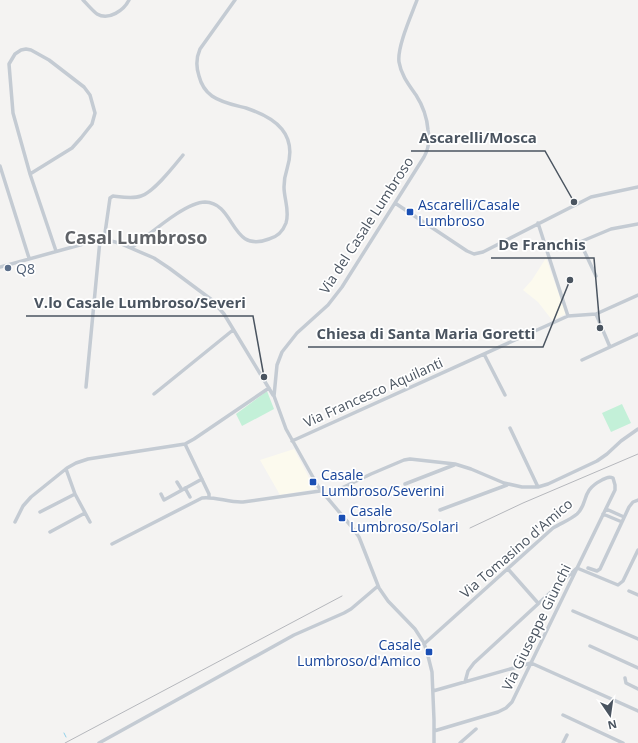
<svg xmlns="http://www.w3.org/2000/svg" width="638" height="743" viewBox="0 0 638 743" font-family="'Open Sans',sans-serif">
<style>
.commercial{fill:#fcfaee}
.green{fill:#c3f0d8}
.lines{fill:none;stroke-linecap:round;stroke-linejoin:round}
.stream{stroke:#91d1eb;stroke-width:1}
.minor{stroke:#c4cbd3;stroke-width:3.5}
.rail{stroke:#b5b7bc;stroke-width:1}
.transit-dot{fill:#1a4fb4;stroke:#fff;stroke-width:1.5}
.service-dot{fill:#5c6f8a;stroke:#fff;stroke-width:1.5}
.labels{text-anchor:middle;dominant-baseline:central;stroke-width:3.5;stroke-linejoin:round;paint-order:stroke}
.transit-label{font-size:14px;fill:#164399;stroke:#fff;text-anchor:start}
.street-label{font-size:14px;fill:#4a5460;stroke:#fff}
.service-label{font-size:14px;fill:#4e5e75;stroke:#fff;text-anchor:start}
.district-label{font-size:18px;font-weight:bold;fill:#5f6267;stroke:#fff}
.leader{fill:none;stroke:#4a5460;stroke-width:1.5}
.callout-dot{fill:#4a5460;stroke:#fff;stroke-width:1.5}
.callout-label{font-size:15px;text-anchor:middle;font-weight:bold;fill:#4a5460;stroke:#fff;stroke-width:3.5;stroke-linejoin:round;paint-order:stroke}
</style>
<rect width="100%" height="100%" fill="#f4f3f2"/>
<path class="commercial" d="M546,258L566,314L552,320L538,302L523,290L532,280Z
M294,449L315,489L280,495L260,460Z"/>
<path class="green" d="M267,391L274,409L242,426L236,414Z
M622,404L631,423L611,432L602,413Z"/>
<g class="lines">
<path class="stream" d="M64,733L66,737"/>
<path class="minor" d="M83,0C88,5 92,10 97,14C109,21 124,10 129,0
M417,0C411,16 397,47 399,62C401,75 409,85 416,95C423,106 427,117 428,130C430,140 429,148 424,157L342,287L328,305L297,333L282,352L277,365L274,396L286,429L319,488L351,526L359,537L379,588L388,601L415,629L424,643L428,656L432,672L434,720V743
M0,166L29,258
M30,174L72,148L81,138L92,124L95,113L90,95L84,87L49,60L31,50L26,49L21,50L15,54L9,64L13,113L30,174L56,251
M395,203L467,251L474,254L483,252L591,197L638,187
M538,223L568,316
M104,240L110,198L113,196C122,197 133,199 141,196C154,192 174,166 183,155
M131,248C148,236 185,202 205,202C236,203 230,254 269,239C277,237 283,231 286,223C290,211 284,199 284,187C284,180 285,175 287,169C298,134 276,118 246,108C234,105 222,103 212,96C205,91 201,84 199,76C196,67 196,58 200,49L235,0
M0,267L98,240H107L119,243L154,258L169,268L212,300L224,314L273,395
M596,276L580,242L611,229L638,224
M596,314L610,347
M484,354L505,395
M582,360L638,334
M86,387L100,240
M154,394L233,330
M510,428L538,487
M292,441L568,316L596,314L638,295
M185,444L209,494V498
M66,469L75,494L90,522
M177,482L182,490
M405,484L454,465
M185,488L190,497
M161,494L164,500L202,479
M325,496L371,474L404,460L410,459L455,464L471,469L504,483L522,487H538L548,484L597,461L607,454L621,441L638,429
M606,509L624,517
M440,510L507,485
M40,512L75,494
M603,514L622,522
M15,522L23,506L31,497L67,468L76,463L88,459L185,444L194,439L269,388
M50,532L85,513
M112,544L202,498C214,496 230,503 243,502L320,491
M588,568L597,571L600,569L629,507L633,502L638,500
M508,569L538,603
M629,591L638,595
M573,611L638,639
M424,644L553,528C561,523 570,520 577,514C589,503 580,491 602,480C606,478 609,476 613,478L615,485V490L512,702L506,708L498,712L434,731
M590,646L638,668
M531,663L638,711
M625,678L626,683L638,689
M465,682L468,671L474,663L577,568L618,585L623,581L638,550
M433,691L531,663
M563,715L623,743
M99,743L294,635L344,613L351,609L378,586
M460,743L476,729
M563,743L567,735"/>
<path class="rail" d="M470,528L523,503L638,454
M65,743L342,596"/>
</g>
<g class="transit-dot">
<rect x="406" y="208" width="8" height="8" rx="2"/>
<rect x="309" y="478" width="8" height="8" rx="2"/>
<rect x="338" y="514" width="8" height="8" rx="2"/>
<rect x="425" y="648" width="8" height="8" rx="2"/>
</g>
<circle class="service-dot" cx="8" cy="268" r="4"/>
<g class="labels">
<g class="transit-label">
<text x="418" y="204">Ascarelli/Casale<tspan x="418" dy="16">Lumbroso</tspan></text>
<text x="321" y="474">Casale<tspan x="321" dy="16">Lumbroso/Severini</tspan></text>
<text x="350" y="510">Casale<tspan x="350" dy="16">Lumbroso/Solari</tspan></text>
<text x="421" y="644" text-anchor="end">Casale<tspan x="421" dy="16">Lumbroso/d'Amico</tspan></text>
</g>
<g class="street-label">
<text transform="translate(366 225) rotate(-57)">Via del Casale Lumbroso</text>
<text transform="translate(373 392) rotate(-24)">Via Francesco Aquilanti</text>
<text transform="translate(516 548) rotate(-41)">Via Tomasino d'Amico</text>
<text transform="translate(536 627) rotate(-64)">Via Giuseppe Giunchi</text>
</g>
<g class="service-label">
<text x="16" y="268">Q8</text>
</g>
<g class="district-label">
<text x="136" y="237">Casal Lumbroso</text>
</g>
</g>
<path class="leader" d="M574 202L545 151H411M600 328L594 258H491M264 377L253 316H26M570 280L543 347H308"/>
<g class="callout-dot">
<circle cx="574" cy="202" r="4"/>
<circle cx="600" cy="328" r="4"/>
<circle cx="264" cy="377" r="4"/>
<circle cx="570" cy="280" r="4"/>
</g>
<g class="callout-label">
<text x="478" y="143">Ascarelli/Mosca</text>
<text x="542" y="250">De Franchis</text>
<text x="140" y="308">V.lo Casale Lumbroso/Severi</text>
<text x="426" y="339">Chiesa di Santa Maria Goretti</text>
</g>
<g transform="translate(610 715) rotate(167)" stroke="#ffffff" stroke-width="3" paint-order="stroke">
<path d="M0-3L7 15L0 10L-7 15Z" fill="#4a5460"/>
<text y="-6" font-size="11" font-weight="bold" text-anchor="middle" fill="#4a5460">N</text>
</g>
</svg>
